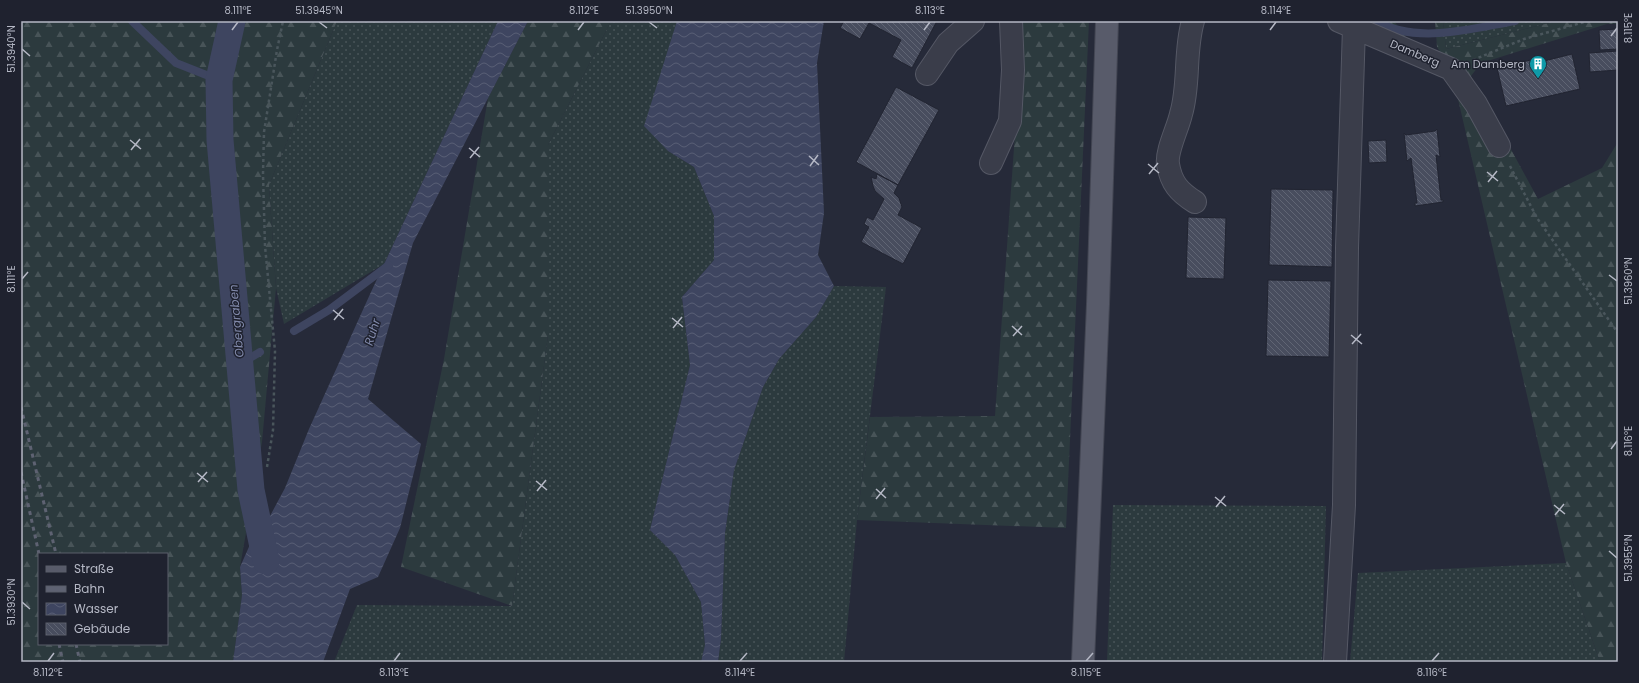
<svg xmlns="http://www.w3.org/2000/svg" width="1639" height="683" viewBox="0 0 1639 683" font-family="Poppins,sans-serif">
<style>
.grass{fill:url(#grass-dots)}
.forest{fill:url(#forest-firs);fill-rule:evenodd}
.water{fill:url(#water-waves)}
.lines{fill:none;stroke-linecap:round;stroke-linejoin:round}
.stream{stroke:#3e4560;stroke-width:8}
.canal{stroke:#3e4560;stroke-width:27}
.building{fill:url(#building-back-hatch);stroke:#212431}
.minor-casing{stroke:#555865;stroke-width:24}
.major-casing{stroke:#434653;stroke-width:24}
.path{stroke:#4a565c;stroke-width:2.5;stroke-dasharray:3 3;stroke-linecap:butt}
.minor{stroke:#3a3d4a;stroke-width:22}
.major{stroke:#585b6a;stroke-width:22}
.rail{stroke:#5e6272;stroke-width:3;stroke-dasharray:4 4;stroke-linecap:butt}
.ticks{fill:none;stroke:#b5b8c5;stroke-width:1.5}
.labels{text-anchor:middle;dominant-baseline:central;stroke-width:3;stroke-linejoin:round;paint-order:stroke}
.street-label{font-size:11px;fill:#b5b8c5;stroke:#1f222f}
.poi-label{font-size:11px;fill:#b5b8c5;stroke:#1f222f;text-anchor:end}
.water-label{font-size:12px;font-style:italic;fill:#8189aa;stroke:#1f222f}
.neatline{fill:none;stroke:#b5b8c5;stroke-width:1.5}
.ticks-label{font-size:10px;text-anchor:middle;fill:#b5b8c5}
</style>
<defs>
<pattern id="grass-dots" width="8" height="8" patternUnits="userSpaceOnUse"><rect width="8" height="8" fill="#2c3a3e"/><path d="M2 2h.1M6 6h.1" fill="none" stroke="#485458" stroke-width="1.8" stroke-linecap="round"/></pattern>
<pattern id="forest-firs" width="22" height="20" patternUnits="userSpaceOnUse"><rect width="22" height="20" fill="#2c3a3e"/><path d="M5 1l3.5 6h-7zM16 11l3.5 6h-7z" fill="#485458"/></pattern>
<pattern id="water-waves" width="16" height="10" patternUnits="userSpaceOnUse"><rect width="16" height="10" fill="#3e4560"/><path d="M0 5q4-4 8 0t8 0" fill="none" stroke="#585e75"/></pattern>
<pattern id="building-back-hatch" width="6" height="6" patternUnits="userSpaceOnUse"><rect width="6" height="6" fill="#484d5e"/><path d="M-1 5l2 2M0 0l6 6M5-1l2 2" fill="none" stroke="#606574"/></pattern>
</defs>
<rect width="100%" height="100%" fill="#262a39"/>
<path class="grass" d="M337,21H498L384,264L284,324L276,288L269,185Z
M611,21H679L668,151L694,167L714,216V260L682,297L690,365L650,530L675,555L701,602L705,645L701,662H334L357,605L512,606L548,335V145Z
M1443,21H1557L1446,49Z
M834,286L886,287L857,520L844,662H718L721,639L725,533L734,470L763,387L779,359L816,317Z
M1113,505L1326,506L1322,662H1107Z
M1566,563L1600,662H1350L1358,573Z"/>
<path class="forest" d="M21,21H337L269,185L276,288L262,442L240,567L242,595L233,662H21ZM39,554H167V644H39Z
M528,21H611L548,145V335L512,606L401,567L444,359L488,98Z
M1023,21H1089L1066,528L857,520L870,417L995,416Z
M1362,21H1394L1414,48Z
M1435,21H1443L1446,49L1557,21H1618V24H1607L1481,63L1471,76L1538,199L1602,168L1618,142V662H1600L1566,563L1451,69L1437,47Z"/>
<path class="water" d="M498,21H528L413,243L368,399L421,444L400,528L378,577L350,589L323,662H233L242,595L240,567L264,513L270,516L285,488L309,429L371,292Z
M677,21H824L817,63L824,213L818,255L834,286L816,317L779,359L763,387L734,470L725,533L721,639L718,662H701L705,645L701,602L675,555L650,530L690,365L682,297L714,260V216L694,167L668,151L644,126Z"/>
<g class="lines">
<path class="stream" d="M132,21L176,63L219,80
M1377,21C1415,45 1474,28 1515,21
M294,331L329,310L389,265
M240,364L260,352"/>
<path class="canal" d="M232,21L219,80L220,140L251,490L266,561"/>
</g>
<path class="building" d="M844,21H937L912,68L892,57L901,40L869,23L860,39L840,28Z
M1618,29V49L1600,50L1599,30Z
M1618,51V70L1590,72L1589,53Z
M1572,54L1580,89L1506,106L1497,68L1539,58L1540,62Z
M896,87L939,110L898,185L856,162Z
M1437,129L1440,157L1436,155L1441,200H1443V202L1415,206V203H1417L1411,158L1407,161L1404,133L1406,135L1435,131Z
M1386,140L1387,162L1369,163L1368,141Z
M877,174L898,185L894,193L899,198L902,207L898,215L922,228L903,264L861,242L869,227L864,224L867,217L873,220L884,199L875,191L873,186L871,177L876,179Z
M1271,189L1333,190L1332,267L1269,265Z
M1188,217L1226,218L1224,279L1186,278Z
M1268,280L1331,281L1329,357L1266,356Z"/>
<g class="lines">
<defs>
<path id="minor" d="M1193,21C1184,52 1190,84 1181,114C1178,128 1166,151 1168,164C1171,183 1179,192 1195,202
M1339,21L1451,69L1476,104L1499,146
M927,74L948,43L973,21
M991,163L1010,121L1013,70L1011,21
M1335,662L1344,505L1347,248L1354,27"/>
<path id="major" d="M1083,662L1098,304L1107,21"/>
</defs>
<use href="#minor" class="minor-casing"/>
<use href="#major" class="major-casing"/>
<path class="path" d="M1473,60L1524,39L1588,21
M1510,166L1537,218L1618,333
M267,467L273,430L275,351L265,246L263,174L264,132L277,50L283,21"/>
<use href="#minor" class="minor"/>
<use href="#major" class="major"/>
<path class="rail" d="M21,407L56,554
M21,472L39,554
M59,644L63,662
M76,644L80,662"/>
</g>
<path class="ticks" d="M319,22L327,28M649,22L657,28M232,30L238,22M578,30L584,22M924,30L930,22M1270,30L1276,22M1611,36L1617,28M22,49L30,56M130,140L141,149M469,148L480,157M131,150L140,139M809,156L819,165M470,158L479,147M1148,164L1159,173M810,166L818,155M1487,172L1498,181M1149,174L1158,163M1488,182L1497,171M1609,275L1617,281M22,279L28,272M333,310L344,319M672,318L683,327M334,320L343,309M1012,326L1022,335M673,328L682,317M1351,335L1362,344M1013,336L1022,326M1352,344L1361,334M1611,449L1617,441M197,473L208,482M536,481L547,490M198,482L207,472M876,489L886,498M537,491L546,480M1215,497L1226,506M876,499L885,488M1554,505L1565,514M1216,507L1225,496M1555,515L1564,504M1609,551L1617,558M22,602L30,609M48,661L54,653M394,661L400,653M740,661L747,653M1086,661L1093,653M1432,661L1439,653"/>
<defs>
<symbol id="building-pin" viewBox="-11 -11 22 30"><path d="M0 17L-7.5 6A9.5 9.5 0 1 1 7.5 6Z" fill="#0f9aa8" stroke="#1f222f"/><path d="M-4-6H4V6H1V3H-1V6H-4ZM-2.5-4.3h1.7v1.8h-1.7ZM.8-4.3h1.7v1.8H.8ZM-2.5-1h1.7V.8h-1.7ZM.8-1h1.7V.8H.8Z" fill="#fff"/></symbol>
</defs>
<g fill-rule="evenodd">
<use href="#building-pin" x="1528" y="54" width="20" height="27"/>
</g>
<g class="labels">
<g class="street-label">
<text transform="translate(1415 53) rotate(23)">Damberg</text>
</g>
<g class="poi-label">
<text x="1525" y="64">Am Damberg</text>
</g>
<g class="water-label">
<text transform="translate(236 321) rotate(-95)">Obergraben</text>
<text transform="translate(372 332) rotate(-73)">Ruhr</text>
</g>
</g>
<rect width="1639" height="683" fill="none" stroke="#1f222f" stroke-width="44"/>
<rect x="38" y="553" width="130" height="92" fill="#1f222f" stroke="#5b5e6b"/>
<rect x="46" y="566" width="20" height="6" fill="#585b6a" stroke="#5b5e6b"/>
<text x="74" y="573" font-size="12" fill="#b5b8c5">Straße</text>
<rect x="46" y="586" width="20" height="6" fill="#5e6272" stroke="#5b5e6b"/>
<text x="74" y="593" font-size="12" fill="#b5b8c5">Bahn</text>
<rect x="46" y="603" width="20" height="12" fill="url(#water-waves)" stroke="#5b5e6b"/>
<text x="74" y="613" font-size="12" fill="#b5b8c5">Wasser</text>
<rect x="46" y="623" width="20" height="12" fill="url(#building-back-hatch)" stroke="#5b5e6b"/>
<text x="74" y="633" font-size="12" fill="#b5b8c5">Gebäude</text>
<rect x="22" y="22" width="1595" height="639" class="neatline"/>
<g class="ticks-label">
<text x="238" y="14">8.111°E</text>
<text x="319" y="14">51.3945°N</text>
<text x="584" y="14">8.112°E</text>
<text x="649" y="14">51.3950°N</text>
<text x="930" y="14">8.113°E</text>
<text x="1276" y="14">8.114°E</text>
<text transform="translate(1628 28) rotate(-90)" y="4">8.115°E</text>
<text transform="translate(11 49) rotate(-90)" y="4">51.3940°N</text>
<text transform="translate(11 279) rotate(-90)" y="4">8.111°E</text>
<text transform="translate(1628 281) rotate(-90)" y="4">51.3960°N</text>
<text transform="translate(1628 441) rotate(-90)" y="4">8.116°E</text>
<text transform="translate(1628 558) rotate(-90)" y="4">51.3955°N</text>
<text transform="translate(11 602) rotate(-90)" y="4">51.3930°N</text>
<text x="48" y="676">8.112°E</text>
<text x="394" y="676">8.113°E</text>
<text x="740" y="676">8.114°E</text>
<text x="1086" y="676">8.115°E</text>
<text x="1432" y="676">8.116°E</text>
</g>
</svg>
